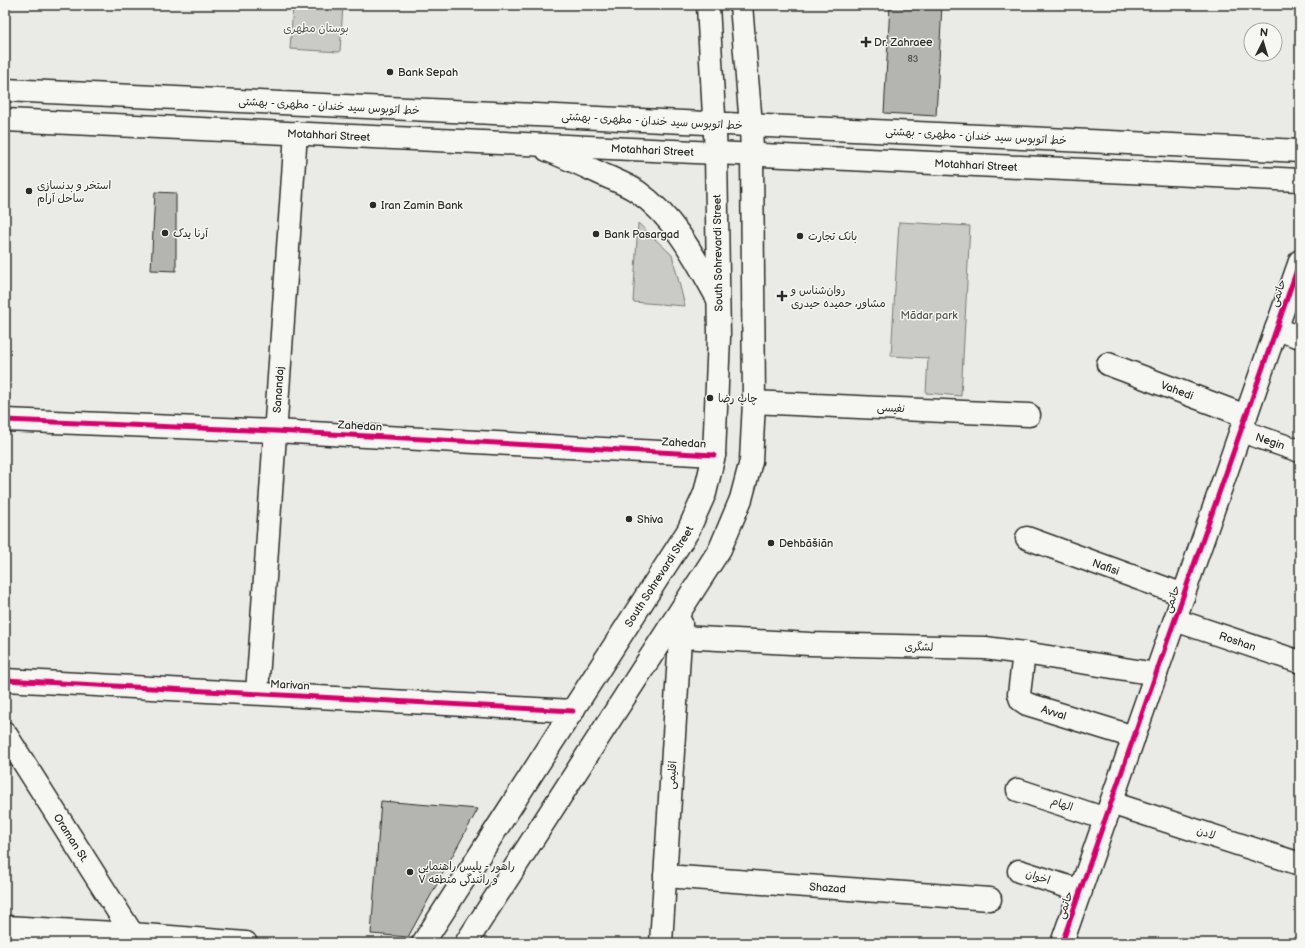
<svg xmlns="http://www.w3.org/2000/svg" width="1305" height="948" viewBox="0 0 1305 948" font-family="'Balsamiq Sans','Playpen Sans Arabic',sans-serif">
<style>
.green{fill:#cacac7;stroke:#7a7a79}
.building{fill:#b4b4b1;stroke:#2b2b2b}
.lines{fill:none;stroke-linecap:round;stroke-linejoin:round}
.minor-casing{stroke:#2b2b2b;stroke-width:25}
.major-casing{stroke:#2b2b2b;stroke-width:25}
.minor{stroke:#f6f6f2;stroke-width:22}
.major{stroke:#f6f6f2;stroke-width:22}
.cycleway-casing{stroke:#f6f6f2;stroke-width:8}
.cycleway{stroke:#d6006c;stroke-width:5}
.poi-dot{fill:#2b2b2b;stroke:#f6f6f2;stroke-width:1.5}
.labels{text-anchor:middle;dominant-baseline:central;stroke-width:3;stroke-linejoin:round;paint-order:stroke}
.number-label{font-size:9px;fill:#4d4d4c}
.park-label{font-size:11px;fill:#535352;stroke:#f6f6f2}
.poi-label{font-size:11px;fill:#2b2b2b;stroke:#f6f6f2;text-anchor:start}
.street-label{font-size:11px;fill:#2b2b2b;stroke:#f6f6f2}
</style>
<rect width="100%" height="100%" fill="#eaeae6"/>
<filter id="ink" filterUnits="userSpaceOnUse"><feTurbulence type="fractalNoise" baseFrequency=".025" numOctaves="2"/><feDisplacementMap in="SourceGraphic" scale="8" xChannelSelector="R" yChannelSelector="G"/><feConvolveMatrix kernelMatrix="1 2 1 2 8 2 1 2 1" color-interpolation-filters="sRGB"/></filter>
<g filter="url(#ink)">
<path class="green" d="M293,5H343L340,52L290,49Z
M899,222L970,226L961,396L926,393L928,358L891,356Z
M638,223L672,255L685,306L633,302Z"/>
<path class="building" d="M890,5H942L936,116L884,113Z
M155,192L176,193V271L151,270Z
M381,801L478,809L408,937L371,934Z"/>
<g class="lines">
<defs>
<g id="minor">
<path d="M5,90L1300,151"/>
<path d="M1276,329L1300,337"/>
<path id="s1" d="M1108,364L1246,416"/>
<path d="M754,402L1029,415"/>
<path d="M5,420L275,431L714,455"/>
<path id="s2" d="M1241,431L1300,451"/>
<path id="s3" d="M1027,538L1184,595"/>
<path id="s4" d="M1175,620L1300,662"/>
<path d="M681,637L810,644L985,648L1024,653L1156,674"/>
<path id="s5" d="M1024,653L1019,694L1021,700L1027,704L1134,737"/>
<path d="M5,680L573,711"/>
<path id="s6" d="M257,693L296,133"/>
<path id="s7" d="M5,733L138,943"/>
<path d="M1018,790L1106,819"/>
<path d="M1111,803L1300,864"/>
<path d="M1019,871L1081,891"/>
<path id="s8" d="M665,876L990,899"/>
<path d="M5,927L132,934L246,943"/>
<path d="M661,943L681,623"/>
<path d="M1062,943L1300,261"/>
</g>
<g id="major">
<path id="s9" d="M5,120L1300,180"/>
<path d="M547,150C567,158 586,167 606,176C617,181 628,185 638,192C676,219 696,260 718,299"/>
<path id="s10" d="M423,943L688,531L705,493L714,455L719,337L716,153L708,5"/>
<path d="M466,943L720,549L741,499L751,461L754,402L752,154L751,125L741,5"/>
</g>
</defs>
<use href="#minor" class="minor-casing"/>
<use href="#major" class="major-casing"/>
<use href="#minor" class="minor"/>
<use href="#major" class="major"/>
<defs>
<path id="cycleway" d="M5,420L275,431L714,455
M5,680L573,711
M1062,943L1300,261"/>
</defs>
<use href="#cycleway" class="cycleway-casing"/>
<use href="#cycleway" class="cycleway"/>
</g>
</g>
<g class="poi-dot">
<path d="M864 36h4v4h4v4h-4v4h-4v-4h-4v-4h4z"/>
<circle cx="390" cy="72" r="4"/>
<circle cx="29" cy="191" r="4"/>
<circle cx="373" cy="205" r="4"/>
<circle cx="165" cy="233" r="4"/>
<circle cx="596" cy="234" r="4"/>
<circle cx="800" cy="236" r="4"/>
<path d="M780 290h4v4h4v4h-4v4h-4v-4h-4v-4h4z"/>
<circle cx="710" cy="398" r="4"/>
<circle cx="629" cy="519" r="4"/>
<circle cx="771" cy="543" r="4"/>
<circle cx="410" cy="872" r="4"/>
</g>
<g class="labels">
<g class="number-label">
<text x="913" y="59">83</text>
</g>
<g class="park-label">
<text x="316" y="28">بوستان مطهری</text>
<text x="929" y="315">Mādar park</text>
</g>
<g class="poi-label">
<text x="874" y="42">Dr. Zahraee</text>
<text x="398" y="72">Bank Sepah</text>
<text x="37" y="185">استخر و بدنسازی<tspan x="37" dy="13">ساحل آرام</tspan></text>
<text x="381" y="205">Iran Zamin Bank</text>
<text x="173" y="233">آرنا یدک</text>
<text x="604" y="234">Bank Pasargad</text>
<text x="808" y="236">بانک تجارت</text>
<text x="791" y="290">روان‌شناس و<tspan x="791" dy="13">مشاور، حمیده حیدری</tspan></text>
<text x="718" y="398">چاپ رضا</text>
<text x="637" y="519">Shiva</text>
<text x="779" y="543">Dehbāšiān</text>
<text x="418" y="866">راهور - پلیس راهنمایی<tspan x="418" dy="13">و رانندگی منطقه ۷</tspan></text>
</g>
<g class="street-label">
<text transform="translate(329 106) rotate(3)">خط اتوبوس سید خندان - مطهری - بهشتی</text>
<text transform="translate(652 121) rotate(3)">خط اتوبوس سید خندان - مطهری - بهشتی</text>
<text stroke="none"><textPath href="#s9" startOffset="324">Motahhari Street</textPath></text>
<text transform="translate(976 136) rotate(3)">خط اتوبوس سید خندان - مطهری - بهشتی</text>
<text stroke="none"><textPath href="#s9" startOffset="648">Motahhari Street</textPath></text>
<text stroke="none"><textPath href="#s9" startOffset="972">Motahhari Street</textPath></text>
<text transform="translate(718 253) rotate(-91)">South Sohrevardi Street</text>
<text transform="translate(1278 293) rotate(-71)">حاتمی</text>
<text stroke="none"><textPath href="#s6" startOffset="304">Sanandaj</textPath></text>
<text stroke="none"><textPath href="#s1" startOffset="74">Vahedi</textPath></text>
<text transform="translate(891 408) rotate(3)">نفیسی</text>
<text transform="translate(360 426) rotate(3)">Zahedan</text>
<text stroke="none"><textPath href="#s2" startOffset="31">Negin</textPath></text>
<text transform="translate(684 443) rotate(3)">Zahedan</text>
<text stroke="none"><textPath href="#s3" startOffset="84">Nafisi</textPath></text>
<text stroke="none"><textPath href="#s10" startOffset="436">South Sohrevardi Street</textPath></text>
<text transform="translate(1172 599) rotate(-70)">حاتمی</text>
<text stroke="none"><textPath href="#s4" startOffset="66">Roshan</textPath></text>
<text transform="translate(919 647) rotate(1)">لشگری</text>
<text transform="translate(290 685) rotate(3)">Marivan</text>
<text stroke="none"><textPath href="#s5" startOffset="83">Avval</textPath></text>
<text transform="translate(672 775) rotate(-86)">اقلیمی</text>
<text transform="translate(1062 804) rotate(18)">الهام</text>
<text transform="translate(1206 833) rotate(18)">لادن</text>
<text stroke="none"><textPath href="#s7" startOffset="124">Oraman St.</textPath></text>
<text transform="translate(1038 877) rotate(18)">اخوان</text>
<text stroke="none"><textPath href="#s8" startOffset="163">Shazad</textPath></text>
<text transform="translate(1065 905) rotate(-71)">حاتمی</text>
</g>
</g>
<rect width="1305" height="948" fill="none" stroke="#f6f6f2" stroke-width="20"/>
<rect x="10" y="10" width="1285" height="928" fill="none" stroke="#2b2b2b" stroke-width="1.5" filter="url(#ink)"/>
<g transform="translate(1263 42) rotate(5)"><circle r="19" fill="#f6f6f2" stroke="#a5a5a2"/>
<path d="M0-3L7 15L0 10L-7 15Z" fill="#2b2b2b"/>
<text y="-6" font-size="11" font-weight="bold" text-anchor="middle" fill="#2b2b2b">N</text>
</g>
</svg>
